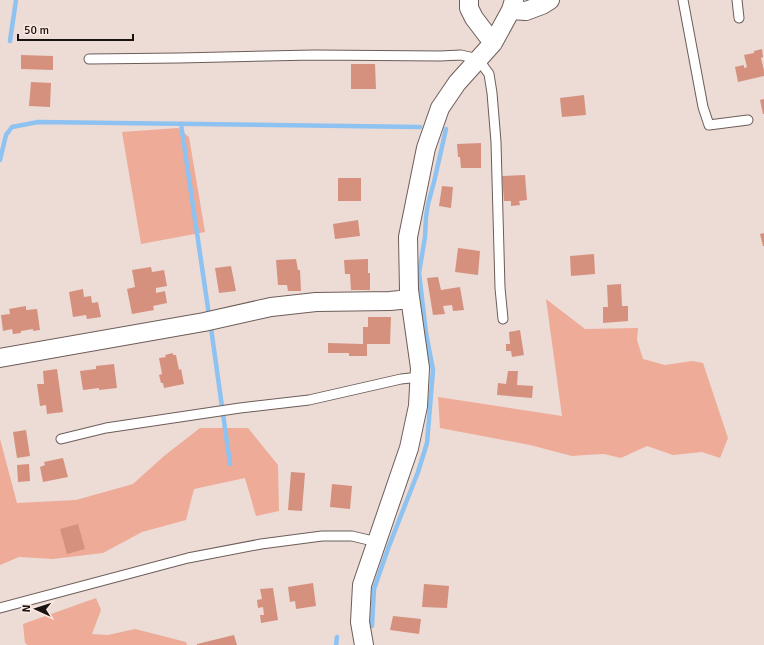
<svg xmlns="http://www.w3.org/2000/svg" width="764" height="645" viewBox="0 0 764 645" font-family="Signika,sans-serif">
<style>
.green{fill:#eeab98}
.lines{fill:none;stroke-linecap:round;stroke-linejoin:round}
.stream{stroke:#8dc2f1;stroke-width:4.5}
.building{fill:#d5917e}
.lane-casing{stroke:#6d5d59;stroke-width:11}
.street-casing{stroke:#6d5d59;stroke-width:20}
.lane{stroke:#fff;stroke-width:9}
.street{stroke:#fff;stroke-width:18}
</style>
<rect width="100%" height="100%" fill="#eddbd6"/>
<path class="green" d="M178,128L189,137L205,232L141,244L122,132Z
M546,299L585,329L638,328L637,340L643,359L665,365L692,361L703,363L728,438L720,458L702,452L673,455L647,446L621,458L604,454L585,455L572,456L530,445L440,428L438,397L562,416Z
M200,428H248L278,465L279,511L256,516L245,478L194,489L186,520L142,532L103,553L53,559L19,557L0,565V439L17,503L76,500L133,484L164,456Z
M96,598L101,610L92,634L108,635L135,629L186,642L187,645H28L25,643L23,624Z"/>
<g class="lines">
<path class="stream" d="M10,41L16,0
M181,124L209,315
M0,160L6,135L12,127L38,122L420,127
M211,328L230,464
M372,626L374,589L389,546L418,472L427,443L433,370L426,333L419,273L425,237L426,217L428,204L434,182L446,129
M336,645L337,637"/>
</g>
<path class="building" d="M762,49L763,57L761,58L764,70V76L738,82L735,67L744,65V68L747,67L744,55L754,53V51Z
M21,55L53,56V70L21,69Z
M351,64H375L376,89H351Z
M31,82L51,83L50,107L29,106Z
M584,95L586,115L562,117L560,98Z
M764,99V114H763L760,100Z
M481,143V168H461L460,157H458L457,144Z
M525,175L527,200L519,201L520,205L511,206V201H504L502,176Z
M338,178H361V201H338Z
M442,186L453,187L451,208L439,206Z
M358,220L360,236L335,239L333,224Z
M764,233V246H763L760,234Z
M458,248L480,251L478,275L455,272Z
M594,254L595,274L571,276L570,256Z
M296,259L298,270H300L301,291H288L287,285H278L276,260Z
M368,259V273H370V290H351L350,274H345L344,260Z
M231,266L236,291L219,293L215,268Z
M151,267L152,272L164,270L167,286L156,288V293L165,291L167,303L153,306L154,310L132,314L127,289L135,287L132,270Z
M438,277L441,290L460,287L464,310L453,311L452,305L443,306L445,314L433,315L427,278Z
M621,284L622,306H628V321L603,323V307H608L607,285Z
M83,289L84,297L91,296L92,303L98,302L101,317L87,319L86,315L73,317L69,292Z
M26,306V310L37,309L40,330L33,331V329L21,331V333L13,334L12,329L3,331L1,315L10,314L9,309Z
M368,317H391L390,344H367V356H349V353H328V343L363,344V327H368Z
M520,330L524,355L512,357L511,351H506V344H510L509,332Z
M173,353V355H176L179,370L181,369L184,384L164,388L163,383H161L159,375L162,374L159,358L166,357L165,355Z
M114,364L117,388L99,390V388L83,390L80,371L96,369V366Z
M57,369L63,412L47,414L46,405L40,406L37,384H44L43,371Z
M508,371H518L517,385L533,386L532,398L497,395L498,383L506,384Z
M26,430L30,456L17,458L13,432Z
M63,458L68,477L43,482L40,467L45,465L44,462Z
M29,464L30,481L18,482L17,465Z
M291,472L305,473L302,511L288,510Z
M332,484L352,486L350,509L330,507Z
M78,524L85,549L67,554L60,529Z
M313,583L316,606L296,609L295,601L290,602L288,587Z
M424,584L449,586L447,608L422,607Z
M273,588L278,620L261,623L260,615H264L263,607L258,608L257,600L262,599L260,589Z
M393,616L421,619L419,634L390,630Z
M234,635L237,645H197V644Z"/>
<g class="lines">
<defs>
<path id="lane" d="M683,0L703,107L709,125L748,120
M737,0L739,18
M89,59L179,58L314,55L440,56L461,55L478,59L489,74L492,93L496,142L500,288L503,319
M61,439L106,428L240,408L309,400L401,379L420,377
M0,608L188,558L261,544L322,536H352L377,542"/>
<path id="street" d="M469,0V8L474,18L493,43
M511,10L526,11L542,5L550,0
M0,358L204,322L271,307L316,302L390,301L410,299
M364,645L360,622L362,585L409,448L418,406L420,368L409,290L408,237L426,148L440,108L457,83L493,43L511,10L514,0"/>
</defs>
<use href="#lane" class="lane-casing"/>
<use href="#street" class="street-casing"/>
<use href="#lane" class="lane"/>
<use href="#street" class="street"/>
</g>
<g transform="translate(36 609) rotate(273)" stroke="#fbe8e3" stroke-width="3" paint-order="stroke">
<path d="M0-3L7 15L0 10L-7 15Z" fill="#181210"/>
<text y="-6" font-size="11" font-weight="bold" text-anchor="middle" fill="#181210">N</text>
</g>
<path d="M18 34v6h115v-6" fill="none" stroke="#181210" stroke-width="2"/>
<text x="24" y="34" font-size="12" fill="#181210" stroke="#fbe8e3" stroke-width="3" paint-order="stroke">50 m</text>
</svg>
